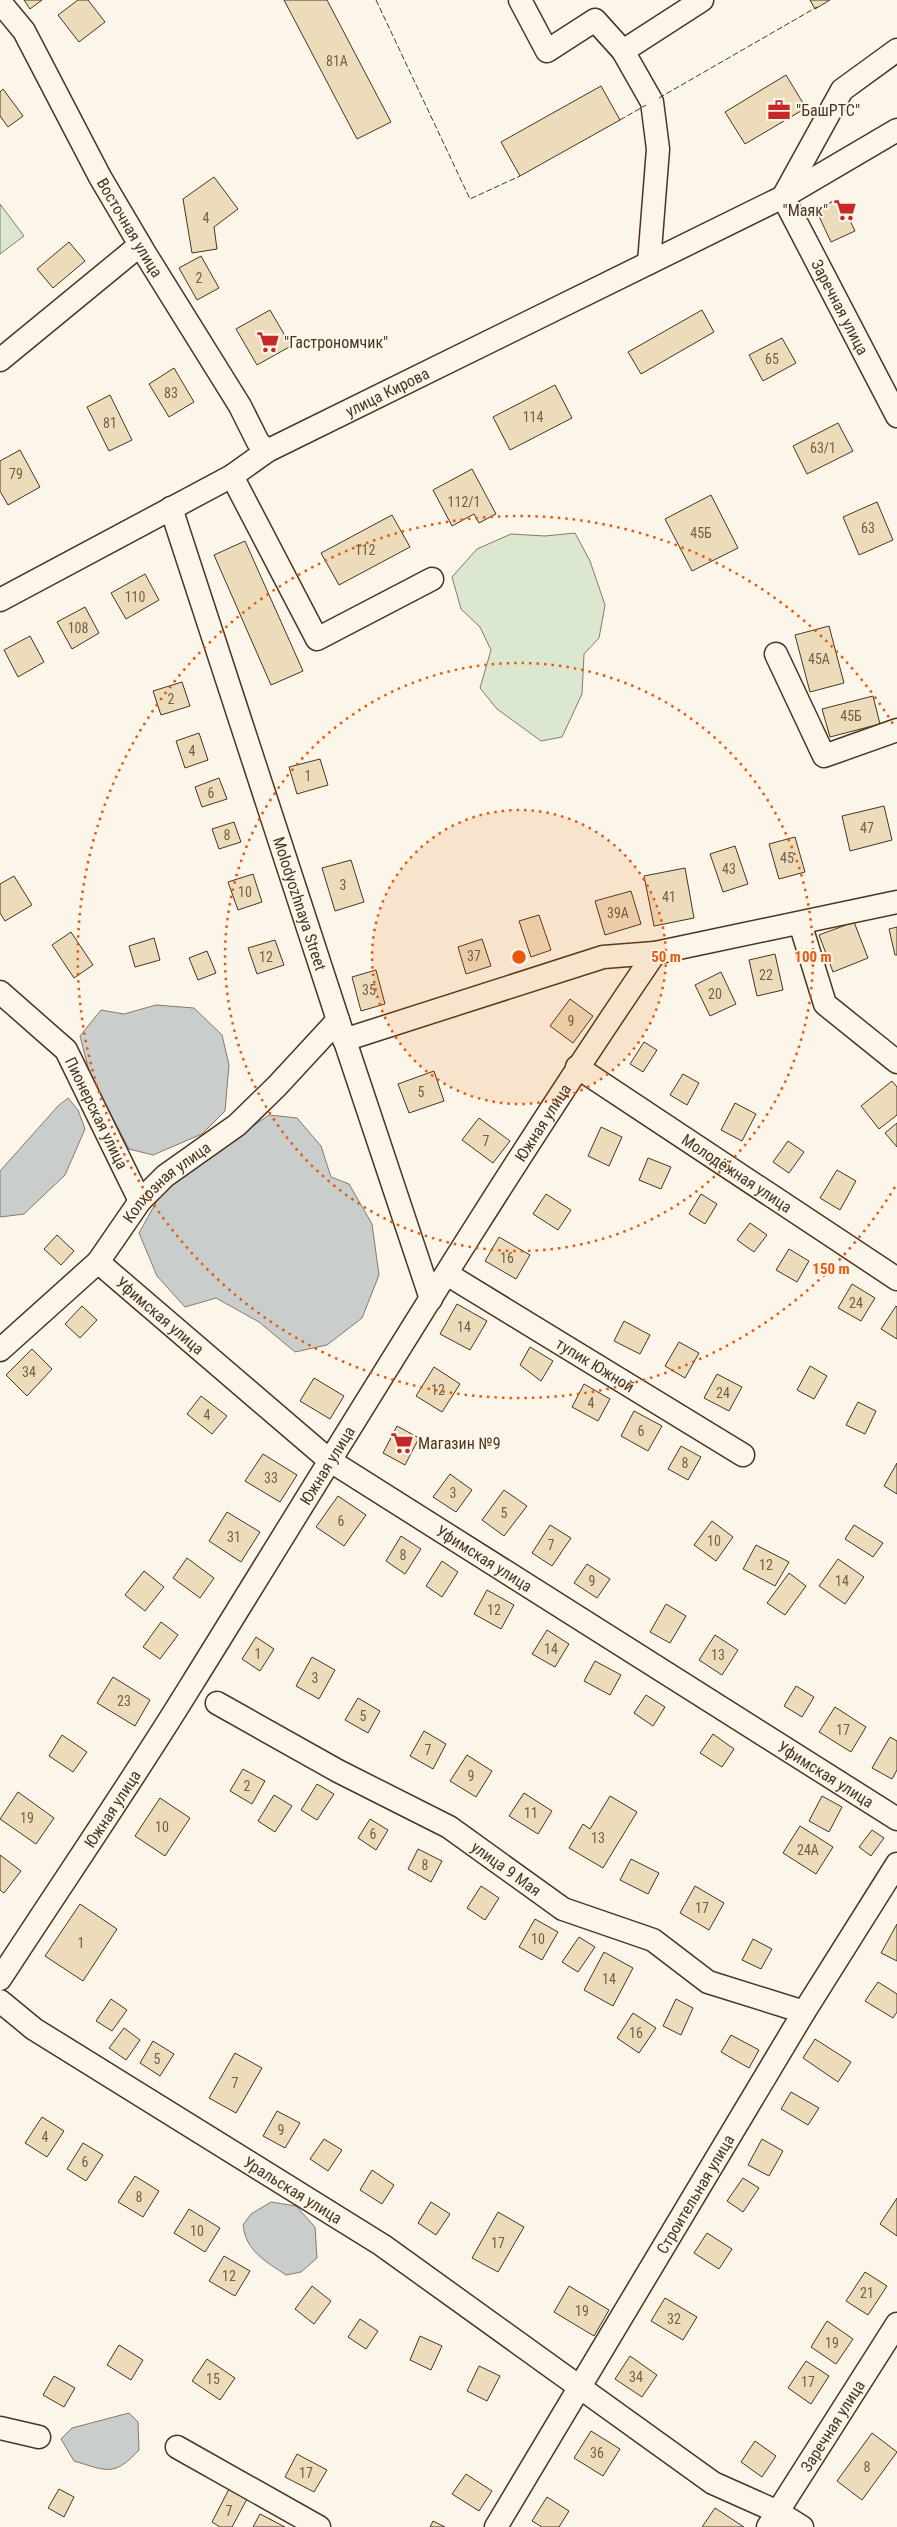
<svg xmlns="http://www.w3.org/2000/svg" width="897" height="2527" viewBox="0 0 897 2527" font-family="'Roboto Condensed',sans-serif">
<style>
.green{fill:#dce7d0;stroke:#887966}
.water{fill:#c9cecd;stroke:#887966}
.building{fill:#ecdcbc;stroke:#4a3520}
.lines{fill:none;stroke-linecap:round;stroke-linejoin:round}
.minor-casing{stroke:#4a3520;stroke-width:25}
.minor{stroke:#fbf6e9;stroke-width:22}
.fence{stroke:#4a3520;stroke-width:1;stroke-dasharray:6 2.5;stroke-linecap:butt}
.ring{fill:none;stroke:#e8590c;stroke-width:2.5;stroke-dasharray:2.5 5}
.labels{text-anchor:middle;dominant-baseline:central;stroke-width:4;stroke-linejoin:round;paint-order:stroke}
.number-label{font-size:14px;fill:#725f47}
.poi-label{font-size:16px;fill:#4a3520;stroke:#fbf6e9;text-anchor:start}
.street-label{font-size:16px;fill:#4a3520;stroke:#fbf6e9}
.centre{fill:#e8590c;stroke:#fbf6e9;stroke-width:2.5}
.ring-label{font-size:15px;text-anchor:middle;font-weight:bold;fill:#e8590c;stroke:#fbf6e9;stroke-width:4;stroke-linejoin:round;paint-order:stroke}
</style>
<rect width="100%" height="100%" fill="#fbf6e9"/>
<path class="green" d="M0,204L24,236L0,254Z
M575,533L590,561L605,605L599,638L584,654L582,694L562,737L541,741L497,709L480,688L491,650L480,627L461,609L452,577L477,549L511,534L545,536Z"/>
<path class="water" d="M156,1005L194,1008L222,1035L229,1065L225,1111L202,1134L153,1155L129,1149L90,1075L80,1036L101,1010L124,1014Z
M68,1098L78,1110L85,1129L65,1175L24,1214L0,1217V1171L58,1106Z
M269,1115L297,1118L321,1146L331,1177L349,1184L372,1224L379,1275L362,1318L327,1345L295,1352L259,1322L216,1298L185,1307L157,1276L139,1233L158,1199L178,1178Z
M271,2202L296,2206L315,2227L317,2258L301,2272L286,2275C265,2261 246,2251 243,2225L251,2214Z
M129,2413L138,2422L139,2450C114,2477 107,2471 74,2461L61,2439L72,2428Z"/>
<path class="building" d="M24,0H42L30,9Z
M78,0H88L105,22L79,42L58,15Z
M284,0H327L391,122L357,139Z
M810,0H830L815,9Z
M786,75L806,108L745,144L725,112Z
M601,86L620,120L520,176L501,142Z
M3,89L23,116L8,127L0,116V92Z
M214,177L238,209L214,227L217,249L192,253L183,199Z
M839,198L855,231L831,242L816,210Z
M69,242L85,261L53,288L37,269Z
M201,256L219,288L197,300L179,268Z
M270,310L291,346L257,365L236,329Z
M702,310L714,332L641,374L628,352Z
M782,338L796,363L763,381L749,355Z
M174,368L194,402L169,417L149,384Z
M555,385L572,418L510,450L493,417Z
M110,395L132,440L109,451L87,407Z
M838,423L853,451L807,474L793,446Z
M20,450L40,487L8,505L0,491V461Z
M472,469L496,514L479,523L474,514L452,526L433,490Z
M711,495L738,548L692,571L665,519Z
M877,502L893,540L859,555L843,517Z
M392,515L410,547L339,585L321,553Z
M245,541L303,671L271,685L214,555Z
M145,574L159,600L126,619L111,593Z
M85,607L99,633L72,649L57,622Z
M829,626L844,683L810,692L795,635Z
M30,636L44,662L18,677L4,650Z
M182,682L190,706L161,715L153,691Z
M873,696L880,724L830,737L822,709Z
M199,733L208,760L185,768L176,741Z
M320,759L328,785L297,794L289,767Z
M219,778L227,799L202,807L195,787Z
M884,806L892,840L850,851L842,816Z
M234,822L241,842L219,849L212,829Z
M795,837L805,872L779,879L769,844Z
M735,846L748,884L723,892L710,854Z
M351,860L364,902L335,911L322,868Z
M685,868L694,918L654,926L644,876Z
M253,874L262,902L238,910L228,882Z
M14,876L32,905L5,921L0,913V884Z
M631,891L641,924L605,935L595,901Z
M539,915L551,950L531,957L519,921Z
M854,922L868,958L833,972L819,935Z
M897,927V955H895L889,929Z
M71,932L93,965L74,978L52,945Z
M154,938L160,960L135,967L129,946Z
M482,939L491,966L466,974L458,947Z
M275,940L284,965L257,974L248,948Z
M207,951L216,973L198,980L189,958Z
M775,954L783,990L757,996L749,960Z
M376,970L385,1004L361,1011L352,977Z
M721,972L736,1004L710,1016L695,985Z
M570,999L593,1016L573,1043L550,1026Z
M644,1042L657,1050L643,1072L630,1064Z
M434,1071L444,1101L409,1113L398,1084Z
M683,1074L699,1083L687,1105L670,1095Z
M892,1081L897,1087V1115L879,1129L861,1106Z
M735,1103L756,1114L742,1141L721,1130Z
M479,1118L510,1141L493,1163L462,1140Z
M897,1123V1147L885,1133Z
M601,1127L622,1137L609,1166L588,1156Z
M788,1141L804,1152L789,1173L773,1162Z
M648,1158L671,1167L661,1189L639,1180Z
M837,1170L856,1181L840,1210L820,1198Z
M546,1194L571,1210L558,1230L533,1214Z
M701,1194L717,1204L705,1224L689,1214Z
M750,1223L767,1235L754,1252L737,1240Z
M57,1235L74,1251L61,1265L44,1249Z
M499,1237L530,1255L516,1279L485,1261Z
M789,1249L809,1261L797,1282L776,1270Z
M852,1284L875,1298L861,1321L838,1308Z
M457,1304L487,1321L470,1350L440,1334Z
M82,1306L97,1320L80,1338L65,1324Z
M896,1306L897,1307V1339L881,1329Z
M624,1321L650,1335L640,1354L614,1341Z
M679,1342L699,1353L685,1378L665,1366Z
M530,1347L553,1361L541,1381L520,1365Z
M32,1349L52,1369L27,1396L6,1375Z
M810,1366L827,1376L814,1399L797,1390Z
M434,1367L460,1384L442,1412L416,1396Z
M717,1374L742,1387L729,1411L704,1398Z
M314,1378L344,1396L330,1419L300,1401Z
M584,1384L610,1399L598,1421L572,1407Z
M201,1396L227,1416L212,1434L187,1414Z
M858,1402L876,1411L865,1434L846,1425Z
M634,1411L662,1426L648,1451L621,1436Z
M397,1426L419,1438L405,1465L383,1453Z
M681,1446L701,1457L688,1480L668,1469Z
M263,1454L297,1475L280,1502L245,1481Z
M897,1463V1494L884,1486Z
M450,1474L472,1490L456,1512L433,1497Z
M504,1490L527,1506L504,1536L482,1520Z
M338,1496L366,1515L344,1546L316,1527Z
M227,1512L260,1532L241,1562L209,1541Z
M712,1521L733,1537L716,1561L694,1545Z
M550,1525L571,1538L552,1566L532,1553Z
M854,1525L883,1543L873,1557L845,1539Z
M401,1536L421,1549L405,1574L386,1561Z
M756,1545L789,1562L775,1586L743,1569Z
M187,1558L214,1578L200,1598L173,1578Z
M838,1559L864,1577L845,1604L819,1586Z
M442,1561L458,1572L442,1597L426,1586Z
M587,1564L610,1579L597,1598L574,1583Z
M144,1571L164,1587L145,1611L125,1595Z
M789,1573L806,1586L785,1615L767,1603Z
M487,1590L514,1605L501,1629L474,1614Z
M666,1604L686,1616L670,1643L650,1632Z
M161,1622L178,1635L160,1659L143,1647Z
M547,1630L569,1644L555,1667L532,1654Z
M715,1635L738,1650L722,1675L699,1660Z
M256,1637L274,1649L260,1671L242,1659Z
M312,1657L335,1670L319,1699L296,1686Z
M595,1661L621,1675L610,1695L584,1681Z
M113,1677L150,1700L135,1726L97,1703Z
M796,1686L814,1697L802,1717L784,1706Z
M646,1695L665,1707L653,1726L634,1713Z
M358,1698L380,1711L368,1733L345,1720Z
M835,1707L866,1727L851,1752L819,1732Z
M424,1731L446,1744L433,1769L410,1756Z
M713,1734L734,1749L722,1767L700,1753Z
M62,1735L87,1752L73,1772L49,1756Z
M890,1737L897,1741V1770L892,1779L872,1768Z
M467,1755L492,1771L476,1797L450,1781Z
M243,1769L265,1781L252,1804L230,1791Z
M317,1784L334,1794L317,1820L301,1810Z
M18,1792L54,1818L36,1844L0,1819Z
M524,1793L552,1811L538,1834L509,1816Z
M274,1795L292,1806L275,1832L258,1821Z
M610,1796L637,1812L603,1868L569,1848L583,1824L590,1829Z
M822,1796L842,1807L829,1832L809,1821Z
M160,1798L190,1818L165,1856L135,1836Z
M370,1819L388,1830L376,1850L358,1838Z
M800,1826L833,1847L816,1874L783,1853Z
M872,1830L884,1838L871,1856L859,1847Z
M418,1849L442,1861L431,1882L408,1869Z
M0,1855L21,1871L4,1893L0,1890Z
M631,1859L659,1873L648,1894L620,1880Z
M481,1886L499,1898L485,1920L467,1908Z
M695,1886L724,1903L709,1930L680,1913Z
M80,1904L117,1929L83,1981L45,1956Z
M535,1919L558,1932L542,1960L519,1947Z
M897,1924V1961L881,1953Z
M579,1937L595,1947L578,1972L562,1962Z
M753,1939L772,1949L761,1969L742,1960Z
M604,1952L633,1968L613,2006L584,1990Z
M878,1982L897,1994V2012L893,2018L865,2001Z
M111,1999L127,2010L112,2031L96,2021Z
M676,1999L693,2008L681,2035L663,2026Z
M633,2013L656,2028L639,2053L617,2038Z
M124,2028L140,2040L126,2060L109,2048Z
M731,2035L759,2050L749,2068L721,2052Z
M815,2039L851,2062L838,2082L803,2058Z
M153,2041L174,2054L160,2076L140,2063Z
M235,2053L262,2068L236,2113L209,2098Z
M791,2092L819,2108L808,2125L781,2109Z
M277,2111L300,2123L285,2148L263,2136Z
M42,2117L64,2131L47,2157L25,2143Z
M324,2139L342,2150L328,2171L310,2159Z
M762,2139L783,2151L769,2176L748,2165Z
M83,2143L103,2155L86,2181L67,2169Z
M372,2170L394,2185L382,2204L360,2190Z
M135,2176L159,2191L143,2217L118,2202Z
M743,2178L759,2188L743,2212L727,2201Z
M897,2198V2236L880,2224Z
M431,2202L450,2214L436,2235L418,2223Z
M189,2209L220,2228L205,2252L174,2233Z
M498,2212L524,2227L498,2272L472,2258Z
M707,2233L732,2249L719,2269L694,2253Z
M224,2256L250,2271L235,2296L209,2281Z
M865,2272L887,2286L868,2315L846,2301Z
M312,2286L331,2301L314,2324L295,2309Z
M569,2286L609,2310L594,2336L554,2312Z
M665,2298L697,2317L683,2340L651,2321Z
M360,2319L378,2331L366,2349L348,2337Z
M827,2321L853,2339L836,2364L811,2347Z
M420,2336L442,2346L431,2370L410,2360Z
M119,2345L143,2360L131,2380L107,2365Z
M630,2356L657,2375L642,2397L615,2379Z
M207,2359L235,2378L220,2400L192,2381Z
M806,2361L829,2376L811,2404L788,2388Z
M479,2366L500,2376L487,2401L467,2391Z
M54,2376L75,2388L64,2407L43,2395Z
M591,2431L620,2449L603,2476L574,2458Z
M872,2433L897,2452L862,2500L837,2481Z
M755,2441L776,2456L762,2477L741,2462Z
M297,2454L327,2470L314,2492L285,2477Z
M466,2474L492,2491L479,2511L452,2494Z
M59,2489L74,2497L64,2517L48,2508Z
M229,2489L247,2499L232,2527H220L212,2522Z
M547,2497L569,2511L559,2527H542L532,2521Z
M715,2508L744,2527H702Z
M260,2514L285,2527H253Z
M433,2521L445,2527H430Z"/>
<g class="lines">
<defs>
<g id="minor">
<path d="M520,0L547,51L595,20L623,51L652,102L658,149L649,263"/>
<path id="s1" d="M0,2L24,31L100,177L146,255L240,406L258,442L267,451"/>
<path d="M623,51L702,0"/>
<path id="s2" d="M783,197L897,416"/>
<path d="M783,197L842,90L897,50"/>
<path d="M0,360L140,245"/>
<path d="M232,476L317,639L432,579"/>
<path id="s3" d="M171,508L338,1020L431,1299"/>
<path id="s4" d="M0,600L232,476L267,451L783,197L897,130"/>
<path d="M776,654L824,756L897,730"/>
<path d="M800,923L825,1004L897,1062"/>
<path id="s5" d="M0,992L66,1050L140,1201"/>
<path d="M344,1040L603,957L655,953L897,902"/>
<path id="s6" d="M577,1067L897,1279"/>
<path id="s7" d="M98,1262L329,1460L897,1819"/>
<path id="s8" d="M447,1274L743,1455"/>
<path id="s9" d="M0,1350L98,1262L140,1201L165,1176L237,1125L277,1086L338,1020"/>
<path id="s10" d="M217,1703L338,1771L449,1827L563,1909L653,1940L708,1982L804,2012"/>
<path id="s11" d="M0,1979C63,1882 129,1786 190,1687C343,1441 492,1192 655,953"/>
<path id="s12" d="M0,2001L34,2029L382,2245L713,2483L778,2512L802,2527"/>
<path d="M0,2428L39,2437"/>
<path d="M177,2447L319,2527"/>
<path id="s13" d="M496,2527L804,2012L897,1864"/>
<path id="s14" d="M768,2527L897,2324"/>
</g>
</defs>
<use href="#minor" class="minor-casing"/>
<use href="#minor" class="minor"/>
<path class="fence" d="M376,0L470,199L520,176
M659,98L817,7
M620,120L646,105"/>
</g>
<circle cx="519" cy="957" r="147" fill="#e8590c" fill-opacity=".12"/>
<g class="ring">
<circle cx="519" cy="957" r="147"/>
<circle cx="519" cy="957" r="294"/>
<path d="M895 1187A441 441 0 1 1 895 727"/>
</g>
<defs>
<symbol id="office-bare" viewBox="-9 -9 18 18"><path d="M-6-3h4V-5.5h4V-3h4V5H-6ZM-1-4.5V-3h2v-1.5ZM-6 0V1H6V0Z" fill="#c62828" stroke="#fbf6e9" stroke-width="2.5" paint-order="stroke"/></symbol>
<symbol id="supermarket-bare" viewBox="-9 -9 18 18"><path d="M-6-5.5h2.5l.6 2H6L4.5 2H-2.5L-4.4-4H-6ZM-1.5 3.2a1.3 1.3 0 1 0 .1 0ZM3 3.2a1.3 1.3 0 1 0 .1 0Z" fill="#c62828" stroke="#fbf6e9" stroke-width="2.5" paint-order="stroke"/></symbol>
</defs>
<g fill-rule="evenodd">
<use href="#office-bare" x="763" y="94" width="32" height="32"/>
<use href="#supermarket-bare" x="829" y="194" width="32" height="32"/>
<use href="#supermarket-bare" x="252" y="326" width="32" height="32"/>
<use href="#supermarket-bare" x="386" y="1427" width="32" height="32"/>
</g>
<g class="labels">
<g class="number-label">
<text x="337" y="61">81А</text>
<text x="206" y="218">4</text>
<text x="199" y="278">2</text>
<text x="772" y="359">65</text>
<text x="171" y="393">83</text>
<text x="533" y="417">114</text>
<text x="110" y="423">81</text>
<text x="823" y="448">63/1</text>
<text x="16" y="474">79</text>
<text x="464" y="502">112/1</text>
<text x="868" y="528">63</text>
<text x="701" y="533">45Б</text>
<text x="365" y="550">112</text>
<text x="135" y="597">110</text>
<text x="78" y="628">108</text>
<text x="819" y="659">45А</text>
<text x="171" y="699">2</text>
<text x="851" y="716">45Б</text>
<text x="192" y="751">4</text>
<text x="308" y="776">1</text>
<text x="211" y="793">6</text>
<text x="867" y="828">47</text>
<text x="227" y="835">8</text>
<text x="787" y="858">45</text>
<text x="729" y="869">43</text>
<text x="343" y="885">3</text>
<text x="245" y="892">10</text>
<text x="669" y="897">41</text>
<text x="618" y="913">39А</text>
<text x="474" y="956">37</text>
<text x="266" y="957">12</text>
<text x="766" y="975">22</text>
<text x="369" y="990">35</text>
<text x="715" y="994">20</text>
<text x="571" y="1021">9</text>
<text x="421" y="1092">5</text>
<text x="486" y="1141">7</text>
<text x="507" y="1258">16</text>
<text x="856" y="1303">24</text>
<text x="464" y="1327">14</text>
<text x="29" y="1372">34</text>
<text x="438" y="1390">12</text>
<text x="723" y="1393">24</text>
<text x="591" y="1403">4</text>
<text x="207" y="1415">4</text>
<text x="641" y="1431">6</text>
<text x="685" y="1463">8</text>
<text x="271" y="1478">33</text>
<text x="453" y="1493">3</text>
<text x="504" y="1513">5</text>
<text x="341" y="1521">6</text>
<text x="234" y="1537">31</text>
<text x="714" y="1541">10</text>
<text x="551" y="1545">7</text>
<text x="403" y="1555">8</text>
<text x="766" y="1565">12</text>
<text x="592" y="1581">9</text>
<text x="842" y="1581">14</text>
<text x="494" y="1610">12</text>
<text x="551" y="1649">14</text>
<text x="258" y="1654">1</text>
<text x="718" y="1655">13</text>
<text x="315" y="1678">3</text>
<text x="124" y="1701">23</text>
<text x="363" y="1716">5</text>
<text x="843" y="1730">17</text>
<text x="428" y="1750">7</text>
<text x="471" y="1776">9</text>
<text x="247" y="1786">2</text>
<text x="531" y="1813">11</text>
<text x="27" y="1818">19</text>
<text x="162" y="1827">10</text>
<text x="373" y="1834">6</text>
<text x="598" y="1838">13</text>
<text x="808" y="1850">24А</text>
<text x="425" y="1865">8</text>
<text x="702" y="1908">17</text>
<text x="538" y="1939">10</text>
<text x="81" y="1943">1</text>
<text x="609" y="1979">14</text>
<text x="636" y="2033">16</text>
<text x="157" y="2059">5</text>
<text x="235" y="2083">7</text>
<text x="281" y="2130">9</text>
<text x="45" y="2137">4</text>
<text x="85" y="2162">6</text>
<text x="139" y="2197">8</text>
<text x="197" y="2231">10</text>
<text x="498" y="2243">17</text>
<text x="229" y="2276">12</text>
<text x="867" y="2293">21</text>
<text x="582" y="2311">19</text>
<text x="674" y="2319">32</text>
<text x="832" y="2343">19</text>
<text x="636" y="2377">34</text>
<text x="213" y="2379">15</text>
<text x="808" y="2382">17</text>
<text x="597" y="2453">36</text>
<text x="867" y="2467">8</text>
<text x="306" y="2473">17</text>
<text x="229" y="2511">7</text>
</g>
<g class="poi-label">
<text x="796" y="110">"БашРТС"</text>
<text x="828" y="210" text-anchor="end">"Маяк"</text>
<text x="284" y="342">"Гастрономчик"</text>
<text x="418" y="1443">Магазин №9</text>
</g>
<g class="street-label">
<text stroke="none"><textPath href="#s1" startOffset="261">Восточная улица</textPath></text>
<text stroke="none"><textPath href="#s2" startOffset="124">Заречная улица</textPath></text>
<text stroke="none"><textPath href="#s4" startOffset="440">улица Кирова</textPath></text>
<text stroke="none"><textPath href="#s3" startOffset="416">Molodyozhnaya Street</textPath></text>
<text stroke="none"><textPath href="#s5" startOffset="158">Пионерская улица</textPath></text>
<text stroke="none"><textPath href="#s11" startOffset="1014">Южная улица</textPath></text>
<text stroke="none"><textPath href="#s6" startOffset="192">Молодёжная улица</textPath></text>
<text stroke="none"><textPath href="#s9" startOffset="238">Колхозная улица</textPath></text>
<text stroke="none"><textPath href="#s7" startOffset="82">Уфимская улица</textPath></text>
<text stroke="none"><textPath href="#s8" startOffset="174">тупик Южной</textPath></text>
<text stroke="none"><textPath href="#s11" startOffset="609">Южная улица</textPath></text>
<text stroke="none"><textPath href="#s7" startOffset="488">Уфимская улица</textPath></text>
<text stroke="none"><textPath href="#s7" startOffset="892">Уфимская улица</textPath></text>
<text stroke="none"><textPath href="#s11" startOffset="204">Южная улица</textPath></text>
<text stroke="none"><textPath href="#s10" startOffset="334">улица 9 Мая</textPath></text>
<text stroke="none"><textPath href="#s12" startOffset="349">Уральская улица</textPath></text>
<text stroke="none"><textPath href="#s13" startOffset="388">Строительная улица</textPath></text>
<text stroke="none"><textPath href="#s14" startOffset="120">Заречная улица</textPath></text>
</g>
</g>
<circle cx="519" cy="957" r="8" class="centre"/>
<g class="ring-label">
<text x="666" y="962">50 m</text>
<text x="813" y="962">100 m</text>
<text x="831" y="1274">150 m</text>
</g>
</svg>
